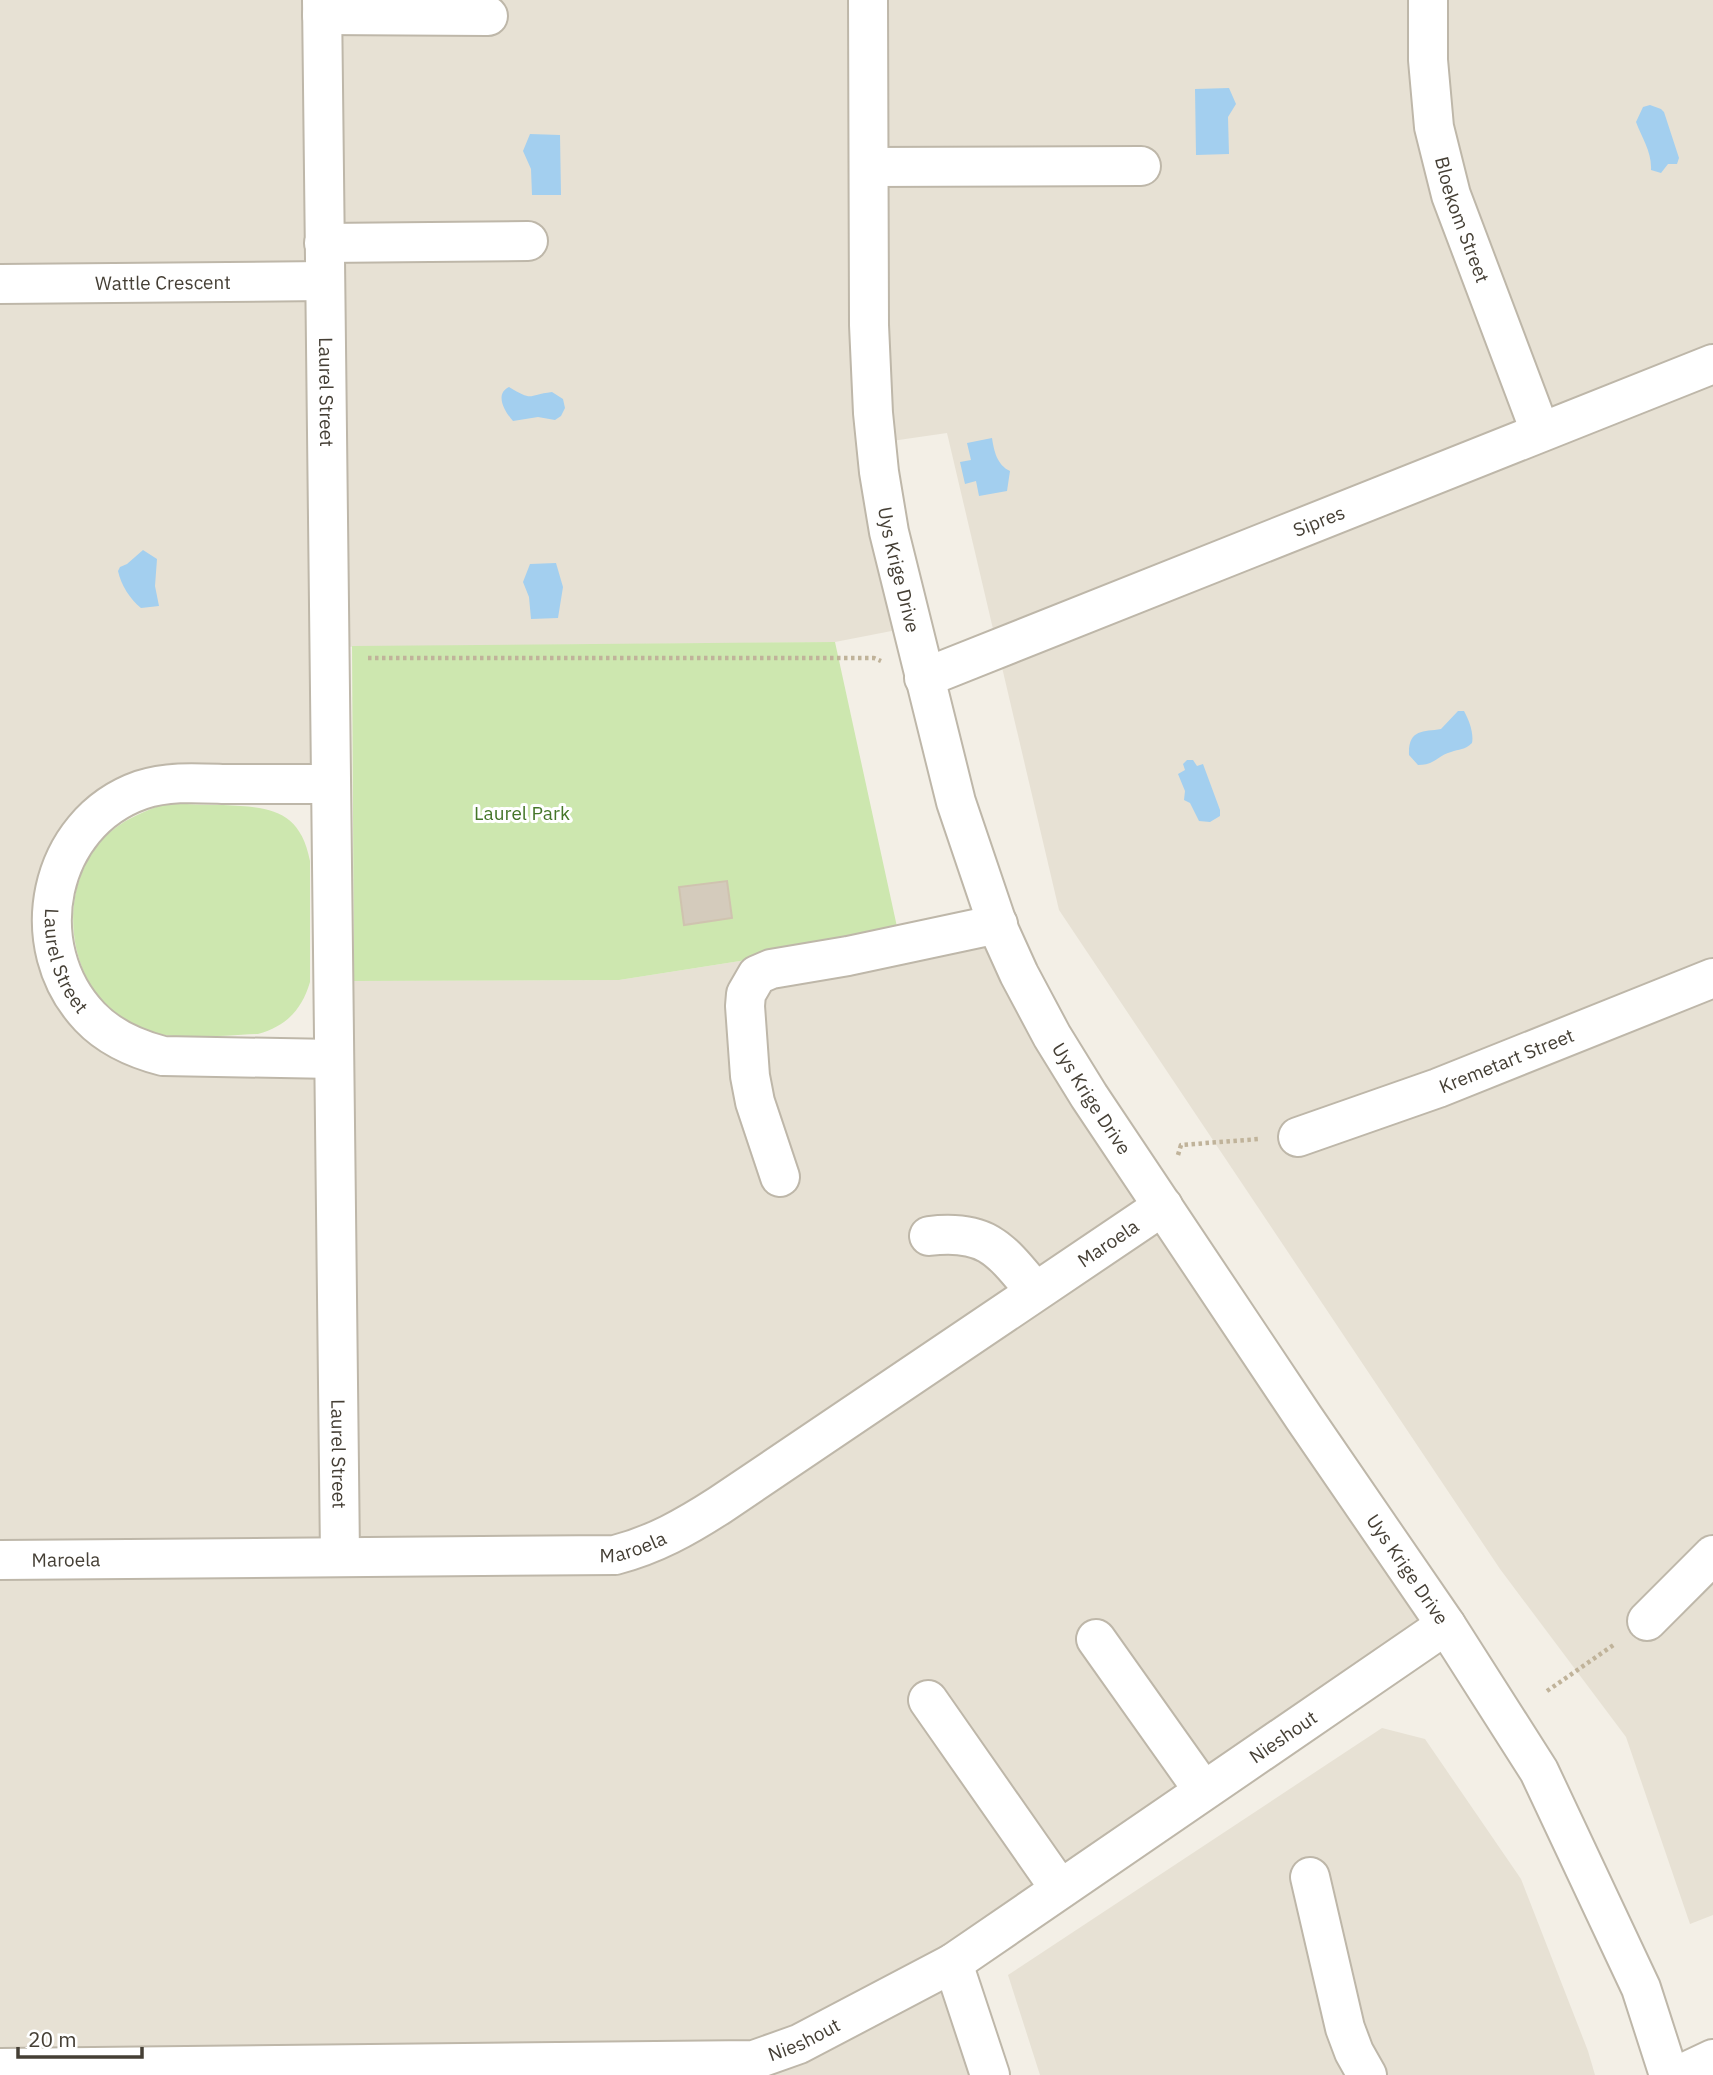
<svg xmlns="http://www.w3.org/2000/svg" width="1713" height="2075" viewBox="0 0 1713 2075" font-family="'IBM Plex Sans',sans-serif">
<style>
.residential{fill:#e7e1d4}
.green{fill:#cde7af}
.water{fill:#a3cfef}
.building{fill:#d4cbbc;stroke:#cfc3af;stroke-width:2}
.lines{fill:none;stroke-linecap:round;stroke-linejoin:round}
.minor-casing{stroke:#beb7a9;stroke-width:42}
.path{stroke:#c0b39a;stroke-width:4.5;stroke-dasharray:3.5 3.5;stroke-linecap:butt}
.minor{stroke:#fff;stroke-width:38}
.labels{text-anchor:middle;dominant-baseline:central;stroke-width:6;stroke-linejoin:round;paint-order:stroke}
.street-label{font-size:19px;fill:#453f35;stroke:#fff}
.park-label{font-size:19px;fill:#457629;stroke:#fff}
</style>
<rect width="100%" height="100%" fill="#f3efe6"/>
<path class="residential" d="M0,0H1713V1915L1690,1924L1626,1737L1500,1569L1059,910L947,433L871,444L907,628L835,642L330,647L333,786L168,789L97,822L55,944L114,1033L338,1055L336,981L619,980L990,922L1446,1631L958,1964L994,2075H0Z
M1382,1728L1425,1739L1521,1879L1588,2051L1595,2075H1040L1008,1975Z"/>
<path class="green" d="M835,642L899,936L619,980L354,981L352,646Z
M168,803C187,804 205,805 223,805C269,807 300,809 310,861V982C302,1009 287,1026 258,1034C222,1035 169,1043 136,1027C67,994 53,893 103,839C121,820 144,811 168,803Z"/>
<path class="water" d="M1229,88L1236,104L1228,117L1229,154L1196,155L1195,89Z
M1650,105L1661,109L1664,112L1679,158L1677,164H1668L1661,173L1651,170C1652,152 1642,138 1636,122L1643,107Z
M530,134L560,135L561,195H532L531,169L523,151Z
M509,387C534,402 527,395 552,392L563,399L565,408L561,416L555,420L538,417L513,421C505,412 494,394 509,387Z
M992,438C994,451 997,465 1010,471L1007,491L979,496L976,481L965,484L960,462L971,460L967,443Z
M143,550L157,559L155,586L159,606L141,608C130,599 121,585 118,571L120,567L127,564Z
M556,563L563,587L558,618L531,619L529,597L523,582L530,564Z
M1458,711H1464C1469,720 1474,733 1472,743C1465,750 1459,749 1451,752C1437,756 1435,765 1418,765L1409,755C1408,729 1423,732 1441,729Z
M1187,760H1193L1197,766L1203,764L1220,810V816L1210,822L1199,821L1190,803L1184,800L1185,791L1178,774L1185,770L1183,764Z"/>
<path class="building" d="M727,881L732,918L684,925L679,887Z"/>
<g class="lines">
<defs>
<g id="minor">
<path id="s1" d="M322,0L340,1556"/>
<path id="s2" d="M868,0L869,325L873,413L879,472L889,532L956,802L1000,932L1019,974L1052,1036L1089,1096L1304,1418L1446,1625L1539,1771L1641,1988L1669,2075"/>
<path id="s3" d="M1428,0V60L1434,127L1451,195L1540,431"/>
<path d="M322,15L488,16"/>
<path d="M869,167L1141,166"/>
<path d="M324,243L528,241"/>
<path id="s4" d="M0,284L325,281"/>
<path id="s5" d="M924,678L1713,364"/>
<path id="s6" d="M331,784C296,784 260,784 225,784C197,783 168,781 141,790C47,823 23,947 90,1017C110,1038 136,1049 163,1056L334,1059"/>
<path id="s7" d="M1298,1137L1438,1088L1713,978"/>
<path d="M780,1177L755,1102L750,1076L745,1006L746,994L757,975L771,969L848,956L998,924"/>
<path d="M929,1236C987,1229 1001,1250 1035,1291"/>
<path id="s8" d="M0,1560L615,1555C654,1545 686,1527 720,1505L1163,1206"/>
<path d="M1647,1621L1713,1555"/>
<path d="M1096,1639L1203,1790"/>
<path d="M928,1700L1060,1889"/>
<path d="M1310,1877L1345,2028L1354,2052L1367,2075"/>
<path d="M953,1963L990,2075"/>
<path id="s9" d="M0,2068L754,2060L799,2044L953,1963L1446,1625"/>
<path d="M1679,2075L1713,2059"/>
</g>
</defs>
<use href="#minor" class="minor-casing"/>
<path class="path" d="M368,658H874L881,661
M1178,1155L1181,1145L1259,1139
M1547,1691L1615,1644"/>
<use href="#minor" class="minor"/>
</g>
<g class="labels">
<g class="street-label">
<text stroke="none"><textPath href="#s3" startOffset="224">Bloekom Street</textPath></text>
<text stroke="none"><textPath href="#s4" startOffset="163">Wattle Crescent</textPath></text>
<text stroke="none"><textPath href="#s1" startOffset="392">Laurel Street</textPath></text>
<text stroke="none"><textPath href="#s5" startOffset="425">Sipres</textPath></text>
<text stroke="none"><textPath href="#s2" startOffset="572">Uys Krige Drive</textPath></text>
<text stroke="none"><textPath href="#s6" startOffset="402">Laurel Street</textPath></text>
<text stroke="none"><textPath href="#s7" startOffset="222">Kremetart Street</textPath></text>
<text stroke="none"><textPath href="#s2" startOffset="1139">Uys Krige Drive</textPath></text>
<text stroke="none"><textPath href="#s8" startOffset="1200">Maroela</textPath></text>
<text stroke="none"><textPath href="#s1" startOffset="1454">Laurel Street</textPath></text>
<text stroke="none"><textPath href="#s8" startOffset="634">Maroela</textPath></text>
<text stroke="none"><textPath href="#s8" startOffset="66">Maroela</textPath></text>
<text stroke="none"><textPath href="#s2" startOffset="1706">Uys Krige Drive</textPath></text>
<text stroke="none"><textPath href="#s9" startOffset="1376">Nieshout</textPath></text>
<text stroke="none"><textPath href="#s9" startOffset="808">Nieshout</textPath></text>
</g>
<g class="park-label">
<text x="522" y="813">Laurel Park</text>
</g>
</g>
<path d="M18 2047v10h124v-10" fill="none" stroke="#453f35" stroke-width="3.5"/>
<text x="28" y="2047" font-size="21" fill="#453f35" stroke="#ffffff" stroke-width="5" paint-order="stroke">20 m</text>
</svg>
